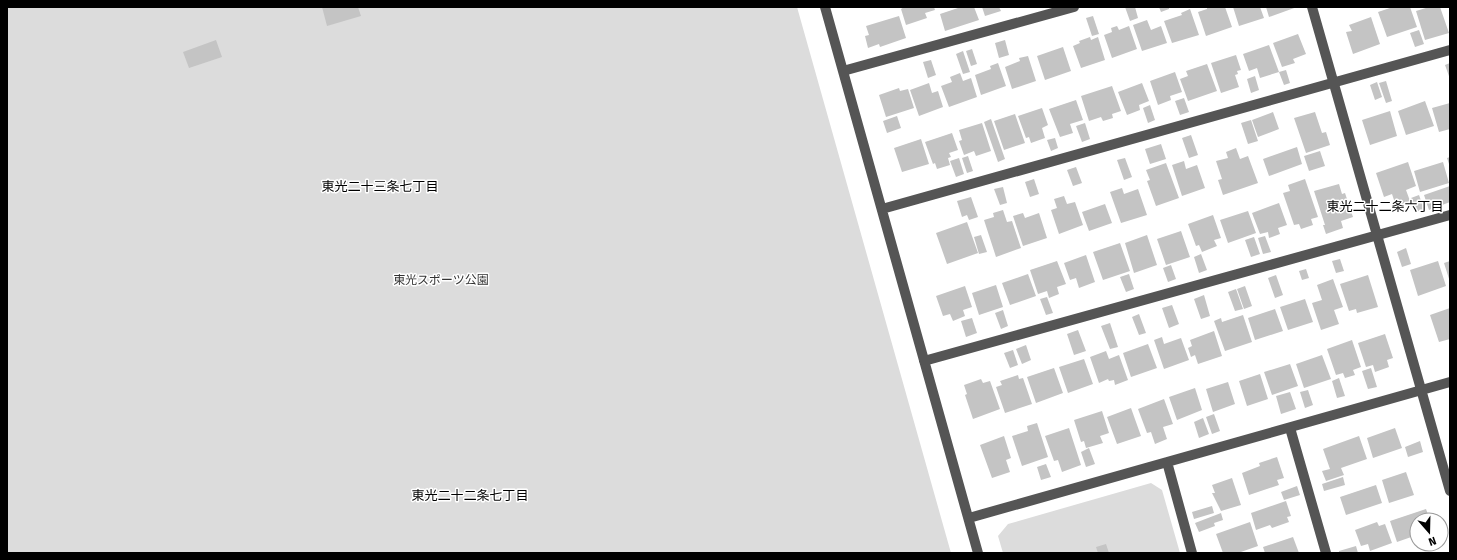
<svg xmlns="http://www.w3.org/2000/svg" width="1457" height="560" viewBox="0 0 1457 560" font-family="'Fira Sans','Noto Sans JP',sans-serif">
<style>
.green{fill:#dcdcdc}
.building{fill:#c4c4c4}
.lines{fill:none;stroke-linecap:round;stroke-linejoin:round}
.minor{stroke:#555;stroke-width:10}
.labels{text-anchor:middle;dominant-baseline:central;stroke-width:3;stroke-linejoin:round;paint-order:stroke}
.park-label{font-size:12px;fill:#333;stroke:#fff}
.neighbourhood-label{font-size:13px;fill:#000;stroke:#fff}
</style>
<rect width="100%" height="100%" fill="#fff"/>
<path class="green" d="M7,7H797L951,553H7Z
M1151,483L1162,490L1180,553H1003L998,536L1008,524Z"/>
<path class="building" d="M322,7H358L361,16L327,26Z
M904,7H934L935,10L925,13L927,18L906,25L901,9Z
M961,7H974L979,20L945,31L940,14Z
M982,7H999L1001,11L985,16Z
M1125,7H1135L1138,18L1130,21Z
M1159,7H1169V9L1161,12Z
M1207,7H1225L1232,27L1206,36L1198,12L1207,9Z
M1233,7H1260L1264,18L1239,26Z
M1266,7H1297L1269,17Z
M1393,7H1410L1417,27L1387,37L1378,12Z
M1429,7H1440L1449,33L1425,40L1416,11Z
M1190,9L1199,35L1172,43L1164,21L1182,15L1181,13Z
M899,16L906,38L880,47L879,44L868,48L865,36L869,35L866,26Z
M1093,16L1099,34L1092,36L1086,18Z
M1371,17L1380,44L1353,54L1346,32L1352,31L1349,25Z
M1147,20L1151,30L1161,26L1167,43L1142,51L1133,25Z
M1117,26L1119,30L1129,26L1137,49L1112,58L1104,35L1112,32L1111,28Z
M1419,30L1424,44L1415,47L1410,33Z
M1298,34L1306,54L1293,59L1295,63L1282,67L1273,43Z
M1090,37L1091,40L1098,37L1105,60L1081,68L1073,46L1080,43L1079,41Z
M216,40L222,57L189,68L183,52Z
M1005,40L1009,55L999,58L995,43Z
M1269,45L1279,72L1260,78L1257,68L1249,71L1243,54Z
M1063,47L1071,71L1045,80L1037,56Z
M972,49L977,64L971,66L966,51Z
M963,51L970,72L963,74L956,54Z
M1236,55L1241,70L1237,71L1238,74L1235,75L1239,87L1221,93L1211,63Z
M1028,56L1036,81L1012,89L1005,67L1020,61L1019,58Z
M931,60L936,75L928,78L923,62Z
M998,63L1006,86L981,95L975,75L991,69L990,66Z
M1450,63V79L1445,65Z
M1207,64L1217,91L1188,101L1180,79L1188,76L1186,71Z
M1286,70L1290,83L1284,85L1279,72Z
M1175,72L1182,92L1170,96L1171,100L1158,105L1150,81Z
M960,73L963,81L971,78L977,97L949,107L941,86L952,82L950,77Z
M1255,76L1259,90L1251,93L1247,79Z
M1386,81L1392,101L1386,103L1379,83Z
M1377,82L1382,97L1375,100L1370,85Z
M929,83L932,93L938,91L943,107L919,116L910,90Z
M1142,83L1149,101L1139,105L1140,110L1127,115L1118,92Z
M1112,86L1121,111L1112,114L1113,118L1103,121L1101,117L1089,121L1081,96Z
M899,88L900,91L908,89L914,108L886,117L879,95Z
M1184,98L1189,112L1180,115L1175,101Z
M1076,100L1083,120L1070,124L1073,133L1060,137L1049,109Z
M1425,101L1434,126L1406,135L1398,111Z
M1450,103V129L1439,132L1432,108Z
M1150,105L1155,120L1148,123L1143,108Z
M1042,108L1048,125L1042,128L1045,138L1031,143L1029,137L1026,138L1018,116Z
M1390,111L1397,136L1370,145L1362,120Z
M1273,112L1279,129L1258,137L1252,120Z
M1315,112L1322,133L1326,132L1330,145L1306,153L1294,118Z
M1015,114L1025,143L1004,150L994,121Z
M897,116L901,128L887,133L883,121Z
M991,119L1005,159L998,162L984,122Z
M1251,120L1258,141L1248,144L1241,123Z
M982,123L991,151L976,156L974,151L964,155L959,141L962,140L959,130Z
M1085,123L1090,139L1082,142L1076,126Z
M952,133L958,150L949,153L951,157L948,158L950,165L937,169L935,163L933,164L925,142Z
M1191,135L1198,155L1189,158L1182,138Z
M1055,138L1058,148L1051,151L1047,140Z
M921,139L929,164L902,172L894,148Z
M1161,144L1166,159L1150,164L1145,149Z
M1297,147L1302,164L1269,176L1263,159Z
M1236,148L1240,159L1248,156L1258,183L1223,195L1218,180L1222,179L1216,161L1228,158L1226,152Z
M1320,151L1325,166L1309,171L1304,156Z
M968,156L973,171L967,173L962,158Z
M1450,157V167L1447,158Z
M959,158L964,174L956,177L950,161Z
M1125,158L1132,177L1124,180L1117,160Z
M1184,161L1186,169L1197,165L1205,188L1182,196L1172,165Z
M1408,162L1416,186L1406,190L1410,201L1396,206L1392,194L1384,197L1376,173Z
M1443,162L1449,183L1420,192L1414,171Z
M1166,163L1179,198L1156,206L1147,181L1150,180L1146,170Z
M1076,167L1082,183L1073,186L1067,170Z
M1034,179L1039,194L1030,197L1025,182Z
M1305,179L1318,217L1311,219L1313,225L1301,229L1299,224L1294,225L1283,193L1290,191L1288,185Z
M1339,184L1342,194L1345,193L1353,217L1341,221L1343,228L1326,234L1323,225H1325L1314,191Z
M1450,186V202L1429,210L1424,195Z
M1003,187L1007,203L1000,205L994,189Z
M1122,188L1124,194L1138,189L1147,215L1121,223L1110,192Z
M1419,195L1424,209L1416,212L1411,198Z
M1064,196L1067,204L1075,202L1083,225L1059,234L1051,210L1057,208L1054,199Z
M971,197L978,217L969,220L967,215L962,217L957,201Z
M1279,203L1287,225L1278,228L1280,234L1269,238L1268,232L1260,234L1252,213Z
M1105,204L1112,223L1089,231L1082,212Z
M1003,210L1007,222L1012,221L1021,248L996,257L984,220L994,217L993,213Z
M1248,211L1256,233L1228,243L1220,220Z
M1023,213L1025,218L1039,213L1047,238L1023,246L1013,216Z
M1213,215L1221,238L1214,240L1217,246L1202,252L1199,245L1196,246L1188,224Z
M967,222L978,253L947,264L936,233Z
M1181,231L1190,257L1166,265L1157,239Z
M981,235L987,252L979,254L974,237Z
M1147,235L1157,265L1134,273L1125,243Z
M1265,236L1271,252L1263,254L1258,238Z
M1254,237L1260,254L1251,257L1245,240Z
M1120,243L1130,271L1103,280L1093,252Z
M1406,248L1411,264L1402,267L1397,252Z
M1201,254L1207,270L1199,273L1194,257Z
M1086,255L1095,282L1079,288L1076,278L1070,280L1064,263Z
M1340,259L1344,271L1336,273L1332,261Z
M1057,261L1066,284L1057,287L1059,294L1049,298L1047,291L1038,294L1030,270Z
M1438,261L1446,286L1418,296L1410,270Z
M1450,261V282L1444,263Z
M1171,265L1176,279L1168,282L1163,268Z
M1306,269L1309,278L1302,280L1299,271Z
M1028,274L1036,296L1010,305L1002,283Z
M1129,274L1134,289L1126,292L1120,277Z
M1276,275L1283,295L1275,298L1268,278Z
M1368,275L1378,307L1357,313L1356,309L1349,311L1340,284Z
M1333,279L1343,307L1334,310L1339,324L1321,330L1312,303L1322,300L1317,285Z
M996,285L1003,307L979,315L972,293Z
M965,286L972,307L963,310L965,316L953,321L950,314L943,316L936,296Z
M1245,286L1252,306L1244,309L1237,289Z
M1236,289L1243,309L1235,311L1228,292Z
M1204,295L1210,316L1201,319L1194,299Z
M1047,297L1053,313L1046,315L1040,299Z
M1305,299L1313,322L1288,330L1280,307Z
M1172,305L1179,324L1169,328L1162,308Z
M1450,308V339L1439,342L1430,315Z
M1275,309L1283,331L1255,340L1248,318Z
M1003,310L1008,326L1001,329L995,313Z
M1139,314L1146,333L1139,335L1132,317Z
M1243,315L1252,342L1225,351L1214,321L1221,318L1222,322Z
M972,318L977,333L966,337L961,321Z
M1110,323L1118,347L1110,349L1101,326Z
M1078,330L1086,351L1074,355L1067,334Z
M1214,331L1222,356L1198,364L1195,355L1191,357L1188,348L1192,346L1190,340Z
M1385,334L1393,358L1387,360L1389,367L1375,372L1373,365L1366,367L1358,343Z
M1162,337L1164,344L1181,338L1189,360L1164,369L1154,340Z
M1352,340L1361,367L1353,370L1355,375L1345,378L1343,373L1336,375L1327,349Z
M1148,344L1157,368L1131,377L1123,353Z
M1026,345L1031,360L1022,364L1016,349Z
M1013,350L1018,365L1010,368L1004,353Z
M1106,351L1109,359L1119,355L1128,380L1115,385L1114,380L1109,381L1108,379L1099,383L1090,357Z
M1322,355L1331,379L1304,388L1296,364Z
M1084,359L1093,384L1068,393L1059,367Z
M1290,364L1298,386L1272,395L1264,372Z
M1054,368L1063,393L1036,403L1027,377Z
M1371,368L1377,387L1368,389L1362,371Z
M1260,374L1268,399L1247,406L1239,381Z
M1018,375L1019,379L1023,378L1032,404L1005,413L996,387L1002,385L1000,381Z
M1339,378L1345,396L1337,398L1332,381Z
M981,379L983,383L990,381L1000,409L973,419L965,395L967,394L964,385Z
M1228,382L1235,404L1213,412L1206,389Z
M1195,388L1202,410L1177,420L1169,397Z
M1308,390L1313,405L1305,408L1300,392Z
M1290,392L1296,409L1281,414L1276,396Z
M1164,399L1173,424L1163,427L1167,439L1155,444L1151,432L1147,433L1138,409Z
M1131,408L1141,436L1117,444L1107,417Z
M1102,411L1109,433L1100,436L1103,443L1086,448L1084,441L1081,442L1074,420Z
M1214,414L1220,431L1212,434L1206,417Z
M1203,418L1209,434L1199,438L1194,422Z
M1037,423L1048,457L1022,466L1012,436L1028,431L1027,426Z
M1069,428L1081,465L1062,472L1058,460L1054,461L1045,436Z
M1395,428L1402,448L1373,458L1367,438Z
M1004,436L1011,458L1006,460L1010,472L992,478L980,445Z
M1359,436L1367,459L1341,468L1344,475L1326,481L1322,471L1330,469L1323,449Z
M1420,441L1423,452L1408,457L1405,447Z
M1089,448L1095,464L1086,467L1081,452Z
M1277,457L1284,478L1277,480L1279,485L1249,495L1242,473L1260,466L1259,463Z
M1046,464L1051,477L1041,480L1037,467Z
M1406,472L1414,495L1389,503L1382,480Z
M1343,477L1345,485L1324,491L1322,484Z
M1232,478L1241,505L1221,511L1212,493H1215L1212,485Z
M1376,485L1382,503L1346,515L1340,497Z
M1297,486L1300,495L1284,500L1281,492Z
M1286,501L1291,516L1287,517L1289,522L1272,528L1270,525L1256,530L1251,513Z
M1212,506L1214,513L1194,519L1192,512Z
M1426,509L1430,520H1417V535L1397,542L1390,521Z
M1221,513L1223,520L1214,523L1215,526L1199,532L1195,523Z
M1250,522L1258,546L1238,553H1223L1216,534Z
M1377,522L1379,526L1385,524L1392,543L1370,551L1368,544L1361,546L1355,530Z
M1293,537L1299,553H1265L1263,547Z
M1106,544L1109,553H1098L1096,547Z
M1356,546L1358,553H1339V551Z"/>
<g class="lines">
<path class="minor" d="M825,7L978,553
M1312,7L1450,491
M843,71L1074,7
M882,209L1450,50
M924,361L1450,215
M1290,428L1326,553
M1167,462L1192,553
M969,518L1450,382"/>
</g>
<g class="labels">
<g class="park-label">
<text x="441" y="280">東光スポーツ公園</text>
</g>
<g class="neighbourhood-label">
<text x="380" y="186">東光二十三条七丁目</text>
<text x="1385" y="206">東光二十二条六丁目</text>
<text x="470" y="495">東光二十二条七丁目</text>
</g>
</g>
<rect width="1457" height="560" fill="none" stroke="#000000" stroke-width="16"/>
<g transform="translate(1429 532) rotate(160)"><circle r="19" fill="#ffffff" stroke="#999999"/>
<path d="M0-3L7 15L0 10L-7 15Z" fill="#000000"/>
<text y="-6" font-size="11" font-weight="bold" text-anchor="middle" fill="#000000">N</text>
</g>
</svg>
